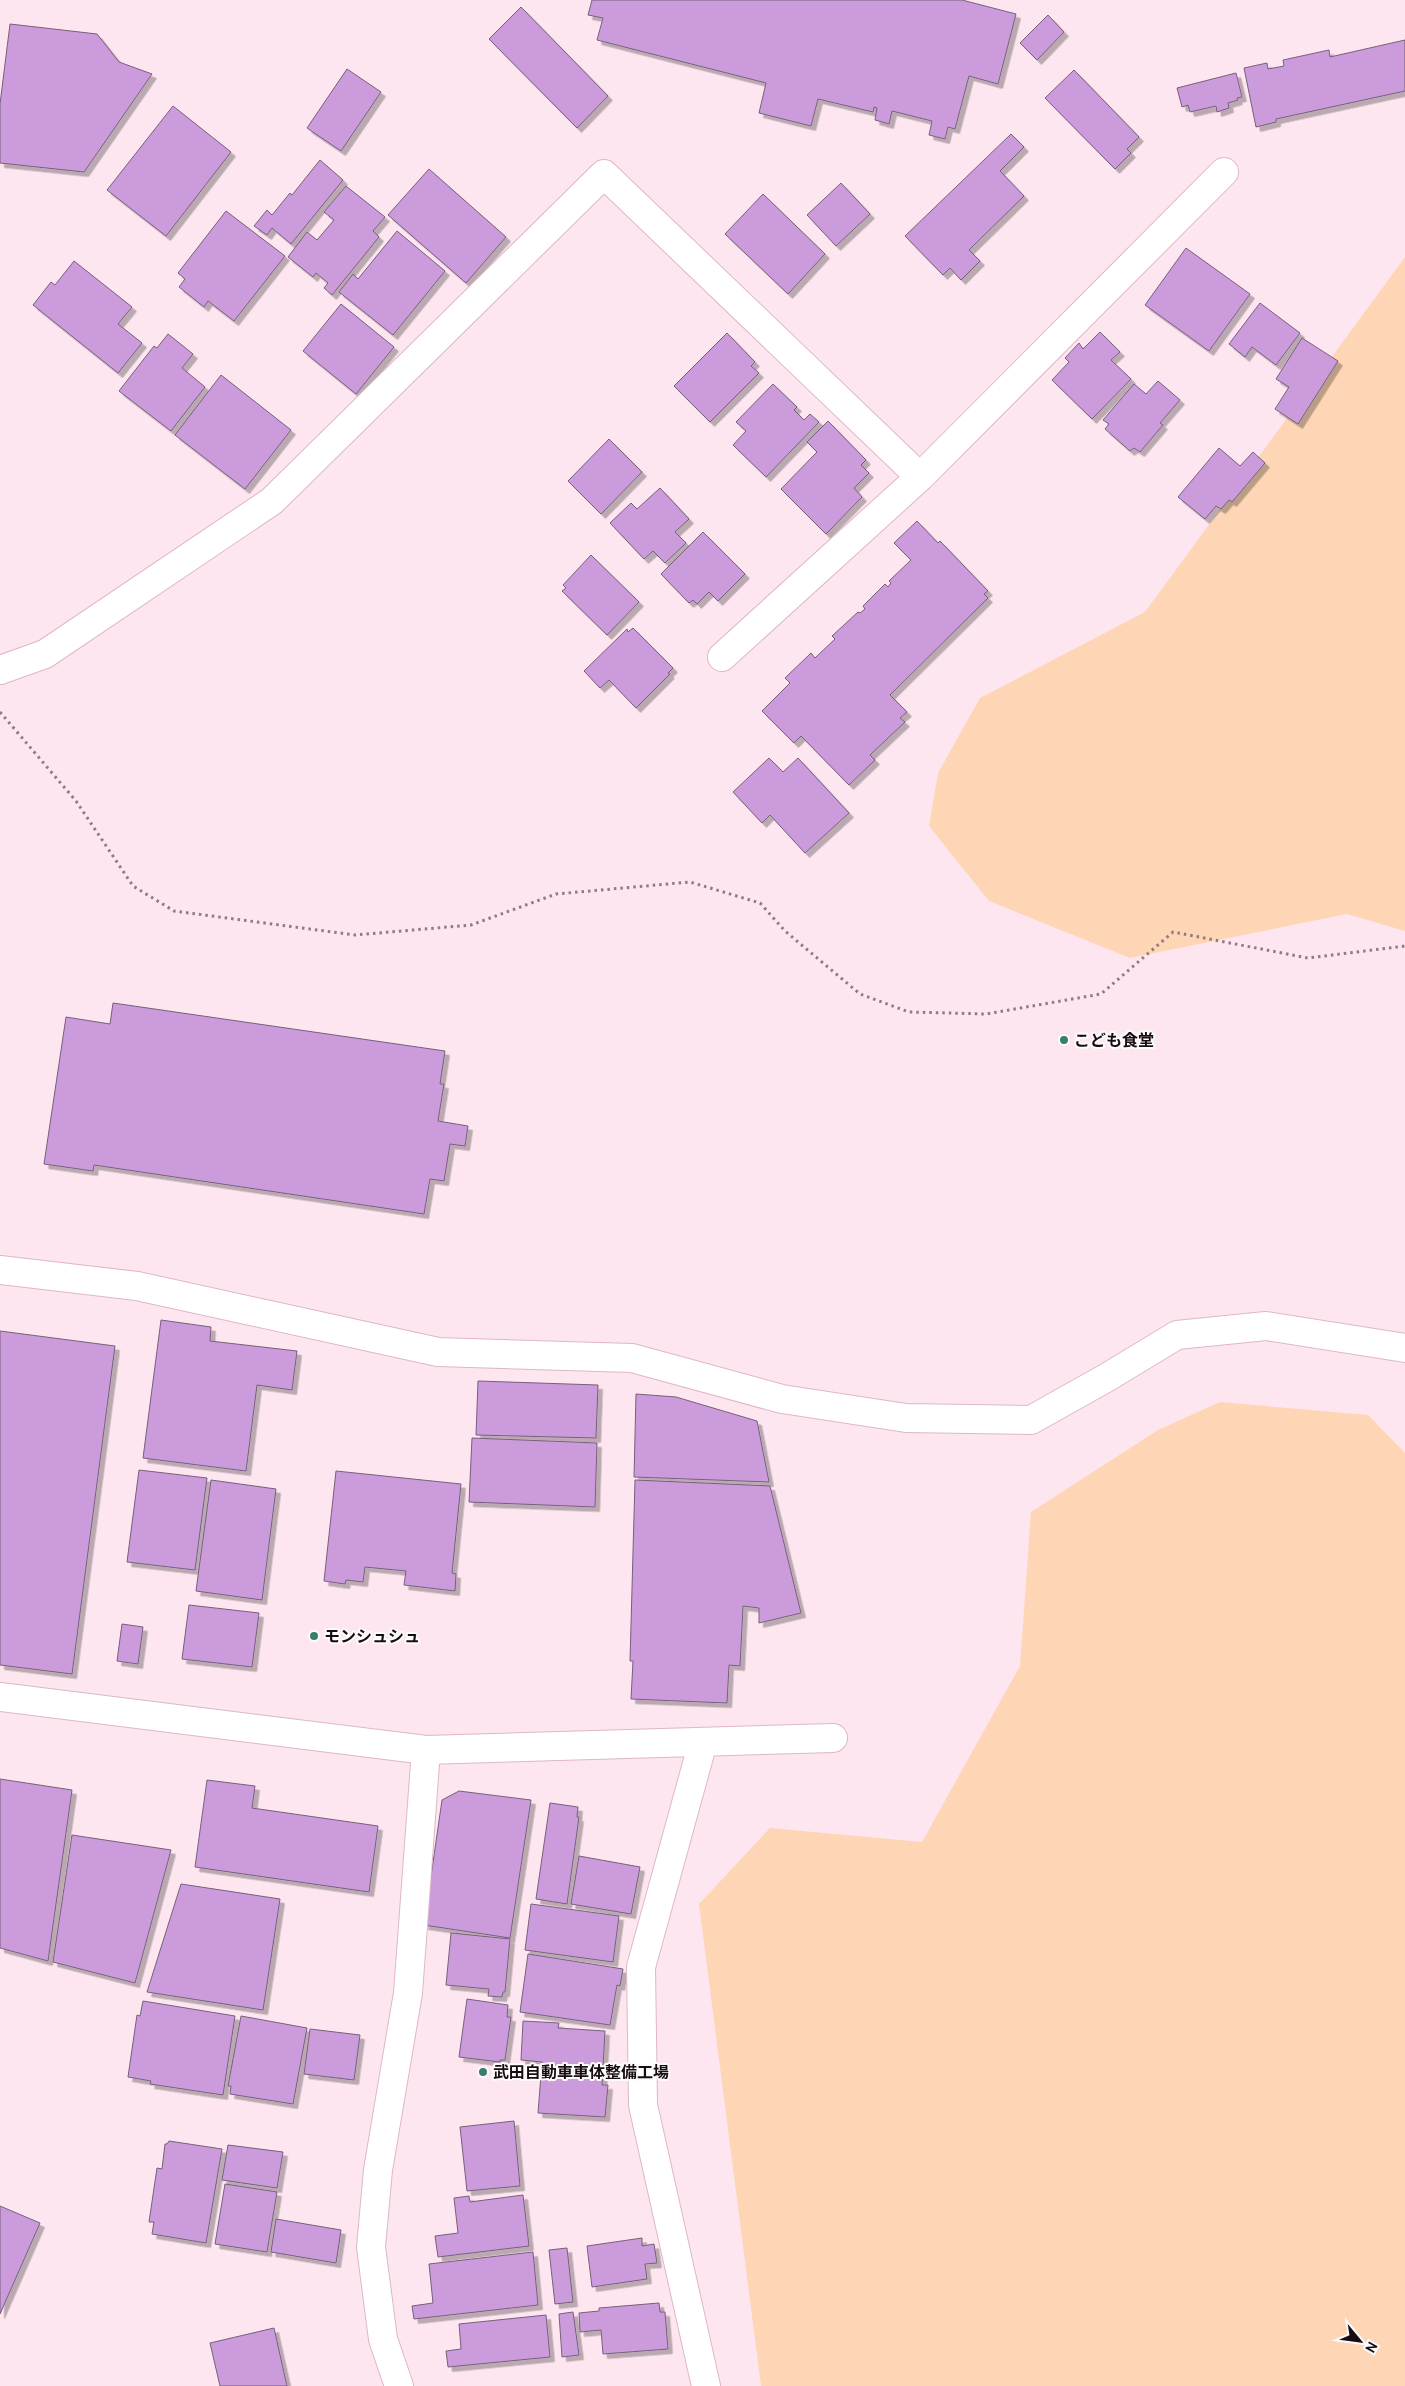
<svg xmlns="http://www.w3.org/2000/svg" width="1405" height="2386" viewBox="0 0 1405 2386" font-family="Cabin,'Noto Sans JP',sans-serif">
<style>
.green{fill:#fed6b5}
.building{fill:#cc9bdc;stroke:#75607c;filter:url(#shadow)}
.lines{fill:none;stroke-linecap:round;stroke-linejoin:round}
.minor-casing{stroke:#deb7c7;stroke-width:30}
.path{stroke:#8e7b83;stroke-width:3;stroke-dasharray:2.5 4;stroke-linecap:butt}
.minor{stroke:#fff;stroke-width:28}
.poi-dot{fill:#397d70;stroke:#fbfbfb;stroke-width:2}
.labels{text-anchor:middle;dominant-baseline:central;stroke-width:4;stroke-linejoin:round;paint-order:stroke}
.poi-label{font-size:16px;font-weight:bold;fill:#180b11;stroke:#fbfbfb;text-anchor:start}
</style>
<defs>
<filter id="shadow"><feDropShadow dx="4.5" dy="4.5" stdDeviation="0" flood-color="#0004"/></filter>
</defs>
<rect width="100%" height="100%" fill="#fee6f0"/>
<path class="green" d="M1405,257V931L1347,914L1130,958L989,901L929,826L938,773L980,698L1145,612Z
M1220,1402L1368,1415L1405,1453V2386H761L699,1904L770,1828L922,1842L1020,1666L1031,1512L1158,1430Z"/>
<path class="building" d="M592,0H962L1016,14L998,84L969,76L955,129L948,127L945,139L929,135L932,121L892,111L889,124L875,120L877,108L874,107L873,112L818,99L811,126L759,113L766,83L597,40L603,18L588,15Z
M521,7L608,96L577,128L489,39Z
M1048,15L1064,32L1037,60L1020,43Z
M10,24L97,34L119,62L152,74L84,172L0,163V104Z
M1405,40V91L1276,119V122L1256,127L1244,68L1267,63L1268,69L1284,66L1283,60L1329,50L1330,57Z
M347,69L381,92L341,151L307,128Z
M1074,70L1139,137L1127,149L1131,153L1115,169L1045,98Z
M1236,73L1242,97L1237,98L1238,100L1228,103L1229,108L1217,112L1216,106L1190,112L1188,105L1182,107L1177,88Z
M173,106L231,152L166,236L107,190Z
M1011,134L1024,147L1000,171L1024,196L969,250L980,261L961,280L950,268L943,275L905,236Z
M320,160L343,180L291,244L272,228L267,235L254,226L267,210L272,215L290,193L292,195Z
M429,169L506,237L466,283L388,215Z
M841,183L870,214L836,246L807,215Z
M346,186L385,217L373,231L379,237L332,295L324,288L328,283L316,273L313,277L288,257L307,232L317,240L334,220L324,212Z
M763,194L825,254L788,294L725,234Z
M226,211L285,256L234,321L208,301L204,307L179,287L185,279L178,273Z
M397,231L445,271L393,335L339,292L353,274L358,279Z
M1186,248L1250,294L1209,351L1145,305Z
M74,261L132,307L118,324L142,343L118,373L33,305L51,282L55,285Z
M1260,303L1300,333L1276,365L1252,347L1245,357L1229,344Z
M341,304L394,347L356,394L303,351Z
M1100,332L1120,352L1111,360L1131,379L1092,419L1052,380L1069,362L1065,358L1079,343L1083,349Z
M727,333L755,362L751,366L759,373L710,422L674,386Z
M168,334L193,354L182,368L205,387L171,431L119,391L154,346L157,348Z
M1302,338L1338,361L1298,424L1275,409L1289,387L1276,379Z
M221,375L291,430L245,489L175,435Z
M1158,381L1180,400L1160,423L1163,425L1140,452L1134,448L1130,451L1105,429L1109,424L1103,420L1134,384L1146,394Z
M773,384L797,407L794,410L804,420L810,414L819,422L766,477L733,445L746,431L736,422Z
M828,421L866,460L861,465L869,473L854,488L862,497L826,534L781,489L817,452L807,442Z
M609,439L642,472L601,514L568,481Z
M1219,448L1240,466L1253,452L1265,463L1232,502L1229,500L1221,509L1216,506L1205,519L1178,497Z
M660,488L689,519L675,532L686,543L665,563L653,551L644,559L610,523L631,503L637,509Z
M917,521L938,543L940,541L988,591L984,594L988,598L890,695L907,712L900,718L905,722L870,755L875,760L849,785L801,736L794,743L762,711L790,683L785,678L811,653L815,658L835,639L832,636L858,612L860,613L865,609L863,606L885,584L888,587L891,583L889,581L911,560L894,543Z
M703,532L745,574L718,601L709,592L697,604L693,600L689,603L661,574Z
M591,555L639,602L607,635L562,591L566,588L563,585Z
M633,628L673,668L668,673L670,674L636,708L609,680L600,688L584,671L627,629L628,632Z
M769,758L783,772L798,758L849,813L805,853L770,815L762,823L733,792Z
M113,1003L445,1051L440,1084H444L438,1121L468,1126L465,1146L450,1144L444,1181L430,1179L424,1214L94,1165L93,1171L44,1164L66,1017L110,1024Z
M161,1320L211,1327L210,1341L297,1351L292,1390L257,1385L246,1471L143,1458Z
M0,1331L115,1346L72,1674L0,1665Z
M478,1381L598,1385L596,1438L476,1435Z
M636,1394L676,1397L757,1421L769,1482L634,1477Z
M472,1438L597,1443L595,1507L469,1502Z
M139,1470L207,1478L195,1570L127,1562Z
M336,1471L461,1484L452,1573L456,1574L455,1591L404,1585L406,1571L365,1567L363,1582L346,1580L345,1584L324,1581Z
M211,1480L276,1489L262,1600L196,1591Z
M635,1480L770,1486L801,1613L759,1623V1608L743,1606L740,1666L729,1665L727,1703L631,1699L633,1661H630Z
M189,1605L259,1613L252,1667L182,1659Z
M122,1624L143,1627L138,1664L117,1661Z
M0,1779L72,1790L48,1961L0,1948Z
M207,1780L255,1786L252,1808L378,1826L369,1892L195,1867Z
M459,1791L531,1800L510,1938L424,1925L442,1800Z
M550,1803L578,1807L577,1817H579L567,1904L536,1899Z
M72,1835L171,1850L135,1983L53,1962Z
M579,1856L640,1867L631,1914L571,1904Z
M181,1884L280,1899L263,2010L147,1992Z
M531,1904L619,1916L613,1962L525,1950Z
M451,1933L510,1939L505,1992H503L502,1997L488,1996L489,1989L446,1985Z
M528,1954L623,1969L620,1986L617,1985L610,2025L520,2012Z
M467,1999L508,2005L507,2017H511L505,2060H500V2062L459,2057Z
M143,2001L235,2016L223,2095L150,2084L151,2081L128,2077L137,2015L140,2016Z
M241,2016L307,2028L293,2104L230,2094L231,2086H228Z
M523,2021L559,2023L558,2028L605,2031L602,2085H608L605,2117L538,2113L542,2062L521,2060Z
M310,2029L360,2035L354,2080L304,2074Z
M514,2121L520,2186L467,2191L460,2127Z
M169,2141L222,2149L206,2243L152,2234L154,2222H149L157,2168L162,2169L165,2144H167Z
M228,2145L283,2152L277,2188L222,2180Z
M225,2184L277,2192L267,2252L215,2244Z
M523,2195L529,2246L438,2257L435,2236L458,2233L454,2198L469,2196L470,2202Z
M0,2206L40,2223L0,2314Z
M276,2219L341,2230L336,2263L271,2252Z
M642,2238V2246L654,2244L657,2263L645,2264L647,2279L592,2287L587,2246Z
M567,2248L573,2302L555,2304L549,2250Z
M533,2252L538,2305L414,2319L412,2306L433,2303L429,2264Z
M659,2303L660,2312H665L668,2349L603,2354L601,2330L580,2332L579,2313L599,2311V2308Z
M573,2312L579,2355L562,2357L559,2314Z
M546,2315L550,2357L448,2367L446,2351L461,2349L459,2324Z
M274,2328L287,2386H220L210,2343Z"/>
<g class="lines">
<defs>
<path id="minor" d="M722,657L920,477L1224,172
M0,670L45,654L272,501L604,174L920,477
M0,1270L137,1286L438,1352L632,1358L782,1399L906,1418L1031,1420L1106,1378L1177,1335L1266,1326L1405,1348
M0,1697L426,1750L833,1738
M703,1742L641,1967L643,2105L706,2386
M399,2386L383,2339L371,2247L378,2170L408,1993L426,1750"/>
</defs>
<use href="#minor" class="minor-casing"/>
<path class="path" d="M0,712L76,801L133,886L174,911L355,935L471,925L556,894L690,882L760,903L785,931L860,994L909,1012L986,1014L1101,994L1173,932L1308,958L1405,946"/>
<use href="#minor" class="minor"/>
</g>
<g class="poi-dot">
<circle cx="1064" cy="1040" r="5"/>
<circle cx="314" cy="1636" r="5"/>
<circle cx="483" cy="2072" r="5"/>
</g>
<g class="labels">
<g class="poi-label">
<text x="1074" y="1040">こども食堂</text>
<text x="324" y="1636">モンシュシュ</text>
<text x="493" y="2072">武田自動車車体整備工場</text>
</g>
</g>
<g transform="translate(1360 2341) rotate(119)" stroke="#fbfbfb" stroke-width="4" paint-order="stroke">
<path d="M0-4L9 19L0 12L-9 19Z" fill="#180b11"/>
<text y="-8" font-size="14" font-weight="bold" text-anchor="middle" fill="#180b11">N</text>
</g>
</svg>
